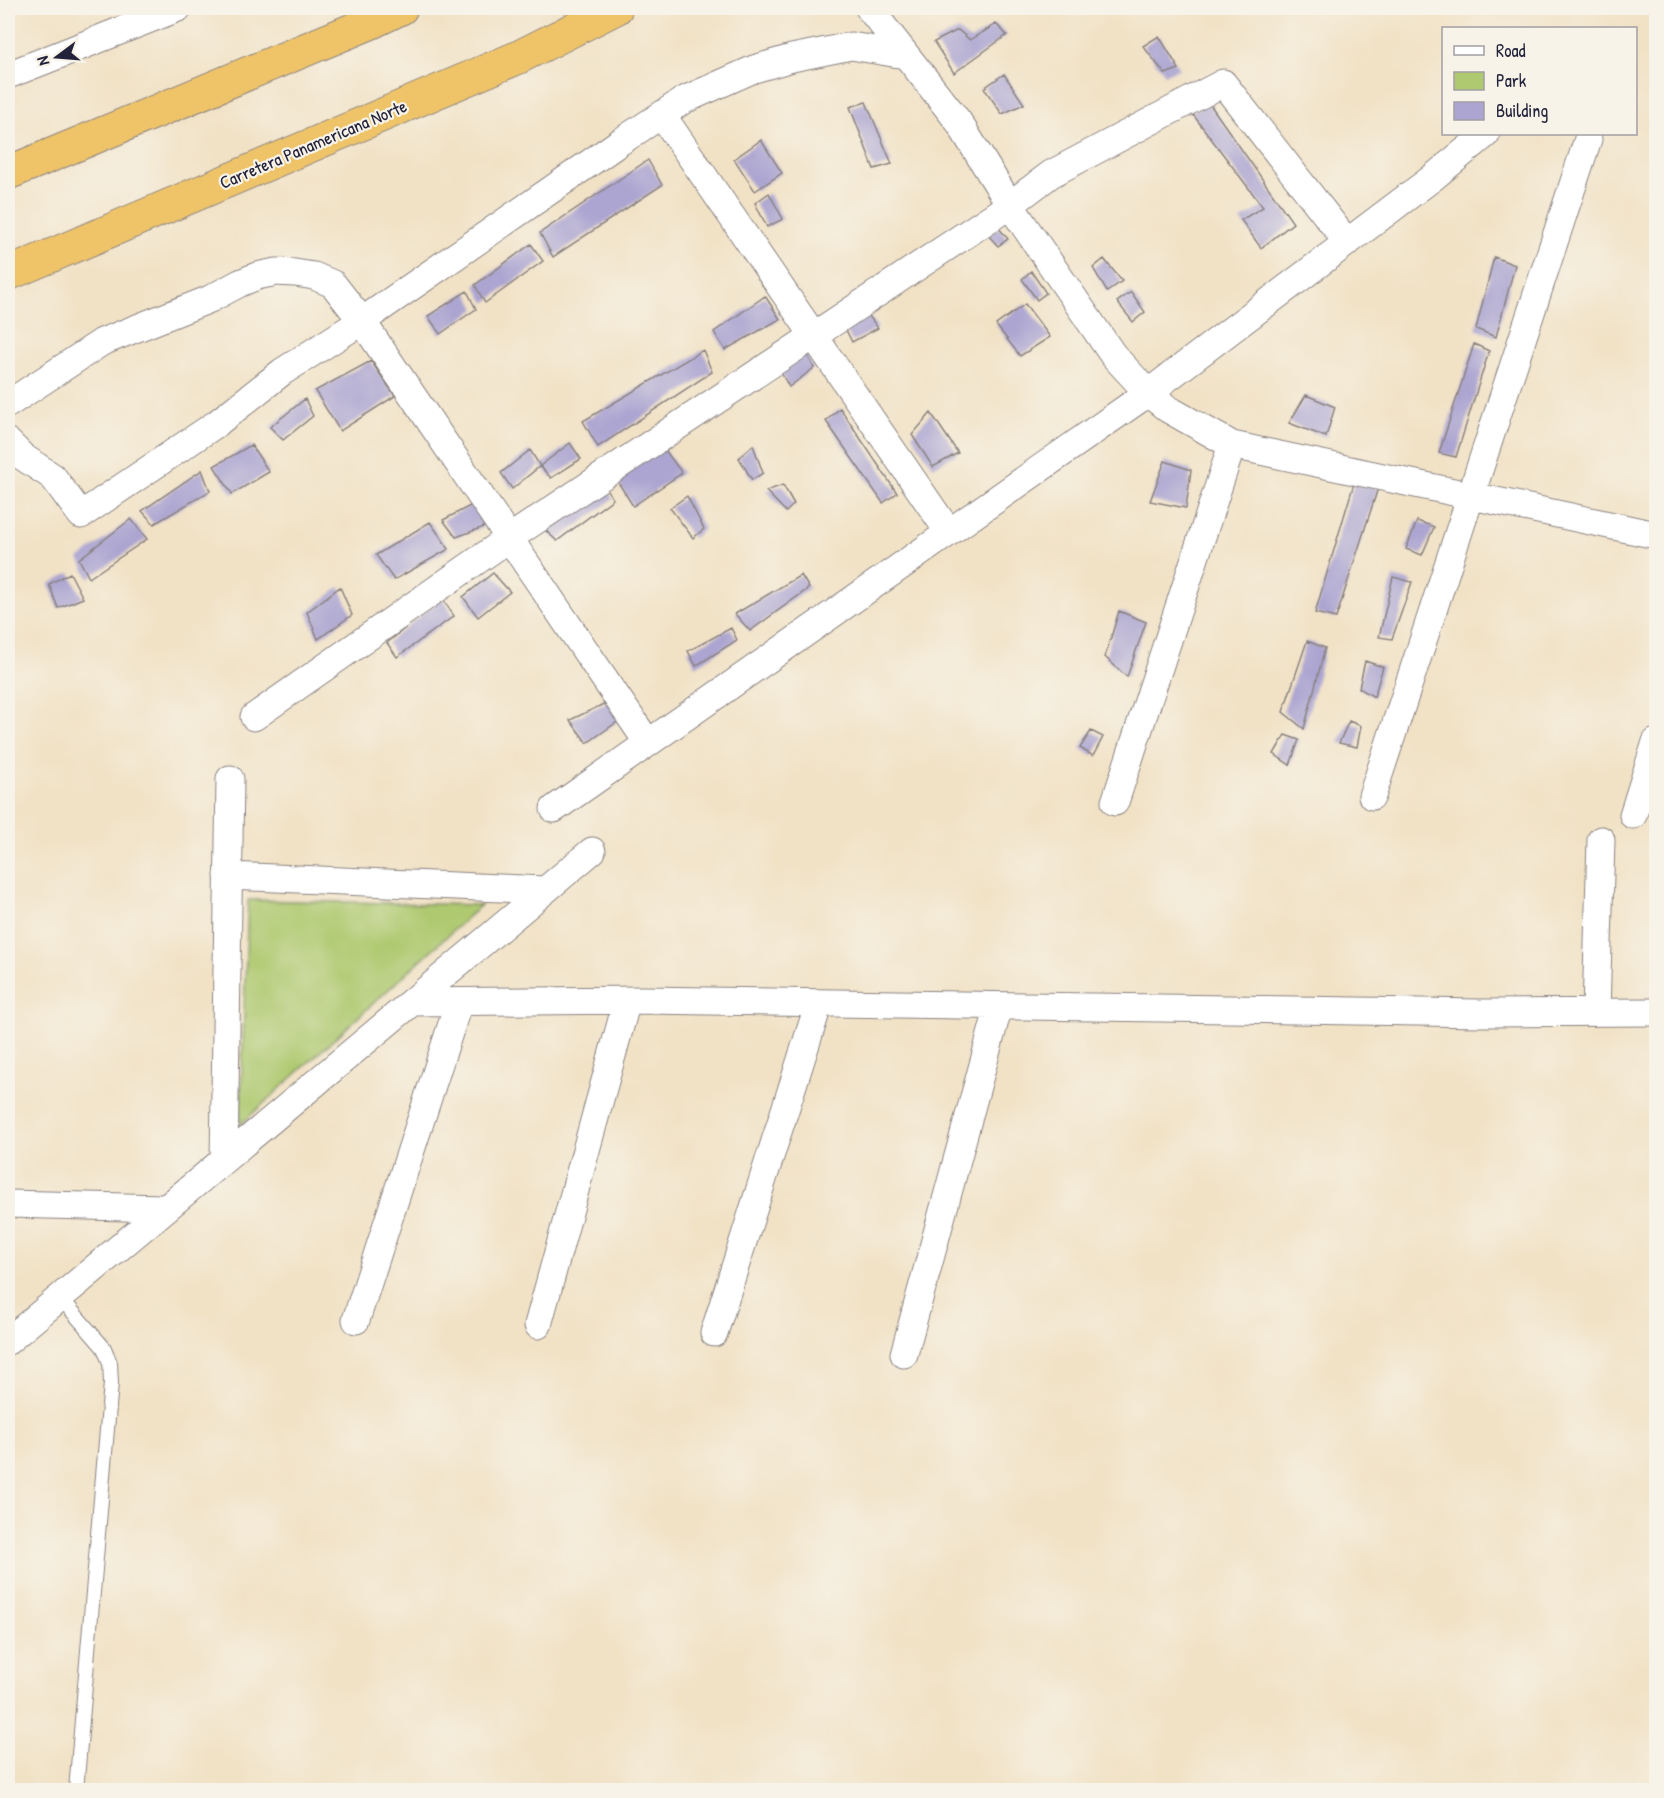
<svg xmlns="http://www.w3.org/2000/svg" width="1664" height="1798" viewBox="0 0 1664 1798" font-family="'Patrick Hand',sans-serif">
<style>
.green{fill:#aec96f;stroke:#687655;stroke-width:1.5}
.building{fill:#aca5d1}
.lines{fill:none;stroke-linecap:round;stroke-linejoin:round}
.service-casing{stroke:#8a8280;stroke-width:16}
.minor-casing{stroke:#8a8280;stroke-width:29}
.motorway-casing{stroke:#8a8280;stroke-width:35}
.service{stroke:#fff;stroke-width:14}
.minor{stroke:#fff;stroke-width:27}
.motorway{stroke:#efc469;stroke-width:33}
.labels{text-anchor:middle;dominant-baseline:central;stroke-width:4.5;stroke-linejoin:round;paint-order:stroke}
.street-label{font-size:18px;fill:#22223b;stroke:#f7f3e8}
</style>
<rect width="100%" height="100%" fill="#f7f3e8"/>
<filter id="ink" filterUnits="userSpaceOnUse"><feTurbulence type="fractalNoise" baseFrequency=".0167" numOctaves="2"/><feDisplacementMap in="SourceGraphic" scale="12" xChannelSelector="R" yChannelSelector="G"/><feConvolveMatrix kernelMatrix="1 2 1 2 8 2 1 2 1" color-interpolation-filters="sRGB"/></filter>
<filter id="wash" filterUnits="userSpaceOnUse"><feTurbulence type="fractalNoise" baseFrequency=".008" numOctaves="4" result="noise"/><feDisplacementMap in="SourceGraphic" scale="24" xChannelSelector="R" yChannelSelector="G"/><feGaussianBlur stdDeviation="1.35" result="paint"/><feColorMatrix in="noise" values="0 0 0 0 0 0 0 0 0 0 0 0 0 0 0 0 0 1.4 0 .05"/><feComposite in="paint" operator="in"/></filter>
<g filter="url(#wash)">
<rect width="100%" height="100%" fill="#f1e2c6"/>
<path class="green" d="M248,900L481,905L240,1125Z"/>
<g id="blocks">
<path class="building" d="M996,24L1007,35L954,73L934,42L958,30L970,40Z
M1159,36L1179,69L1165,74L1143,46Z
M1004,74L1024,104L1002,114L984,88Z
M866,102L892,164L874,169L850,107Z
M1209,103L1293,223L1261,248L1241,220L1263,207L1191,112Z
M761,140L782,173L755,191L734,159Z
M648,160L662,185L553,257L540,233Z
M769,193L783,219L767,227L755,203Z
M998,227L1008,239L998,246L988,235Z
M531,244L543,261L485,303L475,285Z
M1494,257L1515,265L1496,337L1476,329Z
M1104,259L1122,281L1107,292L1093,268Z
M1031,271L1046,293L1037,300L1022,279Z
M467,291L476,309L440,334L428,316Z
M1131,292L1145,312L1133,322L1117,302Z
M765,296L780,319L725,350L714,332Z
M1025,304L1050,337L1020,356L996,325Z
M866,312L878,328L852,342L845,328Z
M1474,344L1489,351L1456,457L1439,453Z
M804,348L814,368L789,387L778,367Z
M703,350L712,372L598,447L583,421Z
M371,361L395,396L340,431L315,391Z
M1306,395L1335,407L1326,437L1289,423Z
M305,399L313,416L283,440L270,427Z
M840,408L897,493L883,503L826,421Z
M931,413L958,453L933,467L912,435Z
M570,443L581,459L551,478L540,466Z
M251,445L269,472L232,494L214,466Z
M753,445L763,473L752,480L739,458Z
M662,446L682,473L633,506L616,479Z
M530,450L540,466L512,489L501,473Z
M1165,461L1191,470L1186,508L1150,501Z
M202,470L210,491L154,524L142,511Z
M1354,483L1378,488L1336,618L1315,613Z
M604,485L613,499L557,541L543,528Z
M783,485L794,504L786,512L766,491Z
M687,496L704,529L693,538L670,508Z
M472,505L487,526L456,537L443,520Z
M131,519L147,539L89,578L79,559Z
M1417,521L1434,527L1422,555L1406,549Z
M430,522L449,549L394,580L376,555Z
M70,573L83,598L58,608L49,584Z
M493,573L510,592L478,617L463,597Z
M801,575L809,588L750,631L735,614Z
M1393,577L1412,582L1392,639L1379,637Z
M340,587L352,615L318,639L307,612Z
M442,598L454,616L397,657L387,643Z
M1119,611L1146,622L1127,677L1105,657Z
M731,628L737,640L696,666L688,651Z
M1307,641L1325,648L1304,729L1283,712Z
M1365,661L1383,667L1374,697L1359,688Z
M610,701L620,720L587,743L570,720Z
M1349,721L1361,726L1357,747L1339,743Z
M1091,731L1103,737L1093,756L1080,748Z
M1285,735L1299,740L1290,765L1274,754Z"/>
</g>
</g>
<g filter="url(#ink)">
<use href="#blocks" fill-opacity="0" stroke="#8a8280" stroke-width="1.5"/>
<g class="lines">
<defs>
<path id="service" d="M60,1297L104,1348L110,1363L111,1383L76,1790"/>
<path id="minor" d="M869,8L958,121L1010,205L1051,174L1223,83L1347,242
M8,75L178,8
M662,115L948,531
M8,404L102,342L210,299L240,283L257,276L276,272L295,273L314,276L333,284L362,321L648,743
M8,442L23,457L53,477L81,515L216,424L282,372L362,321L620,142L684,100L754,69L792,58L851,46L905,55
M254,717L508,539L1010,205L1113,355L1148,393L1168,409L1232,445L1656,535
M1372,796L1588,139
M1115,802L1232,445
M554,809L1148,393L1431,179L1486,134
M1633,815L1656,742
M228,876L544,890
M411,1002L645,1000L1482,1013L1656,1012
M1596,1012L1601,840
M224,1158L230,779
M8,1204L164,1208
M356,1320L459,1002
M538,1325L627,1001
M714,1333L819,1003
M8,1341L592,851
M904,1354L999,1006"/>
<path id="motorway" d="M8,173L372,22L401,8
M8,274L519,57L616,8"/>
</defs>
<use href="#service" class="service-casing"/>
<use href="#minor" class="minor-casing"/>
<use href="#motorway" class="motorway-casing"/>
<use href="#service" class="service"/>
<use href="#minor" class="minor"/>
<use href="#motorway" class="motorway"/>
</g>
</g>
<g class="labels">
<g class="street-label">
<text transform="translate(313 144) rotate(-23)">Carretera Panamericana Norte</text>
</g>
</g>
<rect width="1664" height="1798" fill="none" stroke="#f7f3e8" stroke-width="30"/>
<rect x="1442" y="27" width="195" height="108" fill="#f7f3e8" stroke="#a29fa3" stroke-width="1.5"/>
<rect x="1454" y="46" width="30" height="9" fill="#ffffff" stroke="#a29fa3" stroke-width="1.5"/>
<text x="1496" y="57" font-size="18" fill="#22223b">Road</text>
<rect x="1454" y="72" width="30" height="18" fill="#aec96f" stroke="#a29fa3" stroke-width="1.5"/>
<text x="1496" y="87" font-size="18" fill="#22223b">Park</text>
<rect x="1454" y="102" width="30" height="18" fill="#aca5d1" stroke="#a29fa3" stroke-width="1.5"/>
<text x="1496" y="117" font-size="18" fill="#22223b">Building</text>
<g transform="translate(57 57) rotate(254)" stroke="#f7f3e8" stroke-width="4.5" paint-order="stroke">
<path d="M0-4.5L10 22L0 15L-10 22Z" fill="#22223b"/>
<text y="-9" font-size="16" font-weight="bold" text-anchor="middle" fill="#22223b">N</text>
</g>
</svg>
